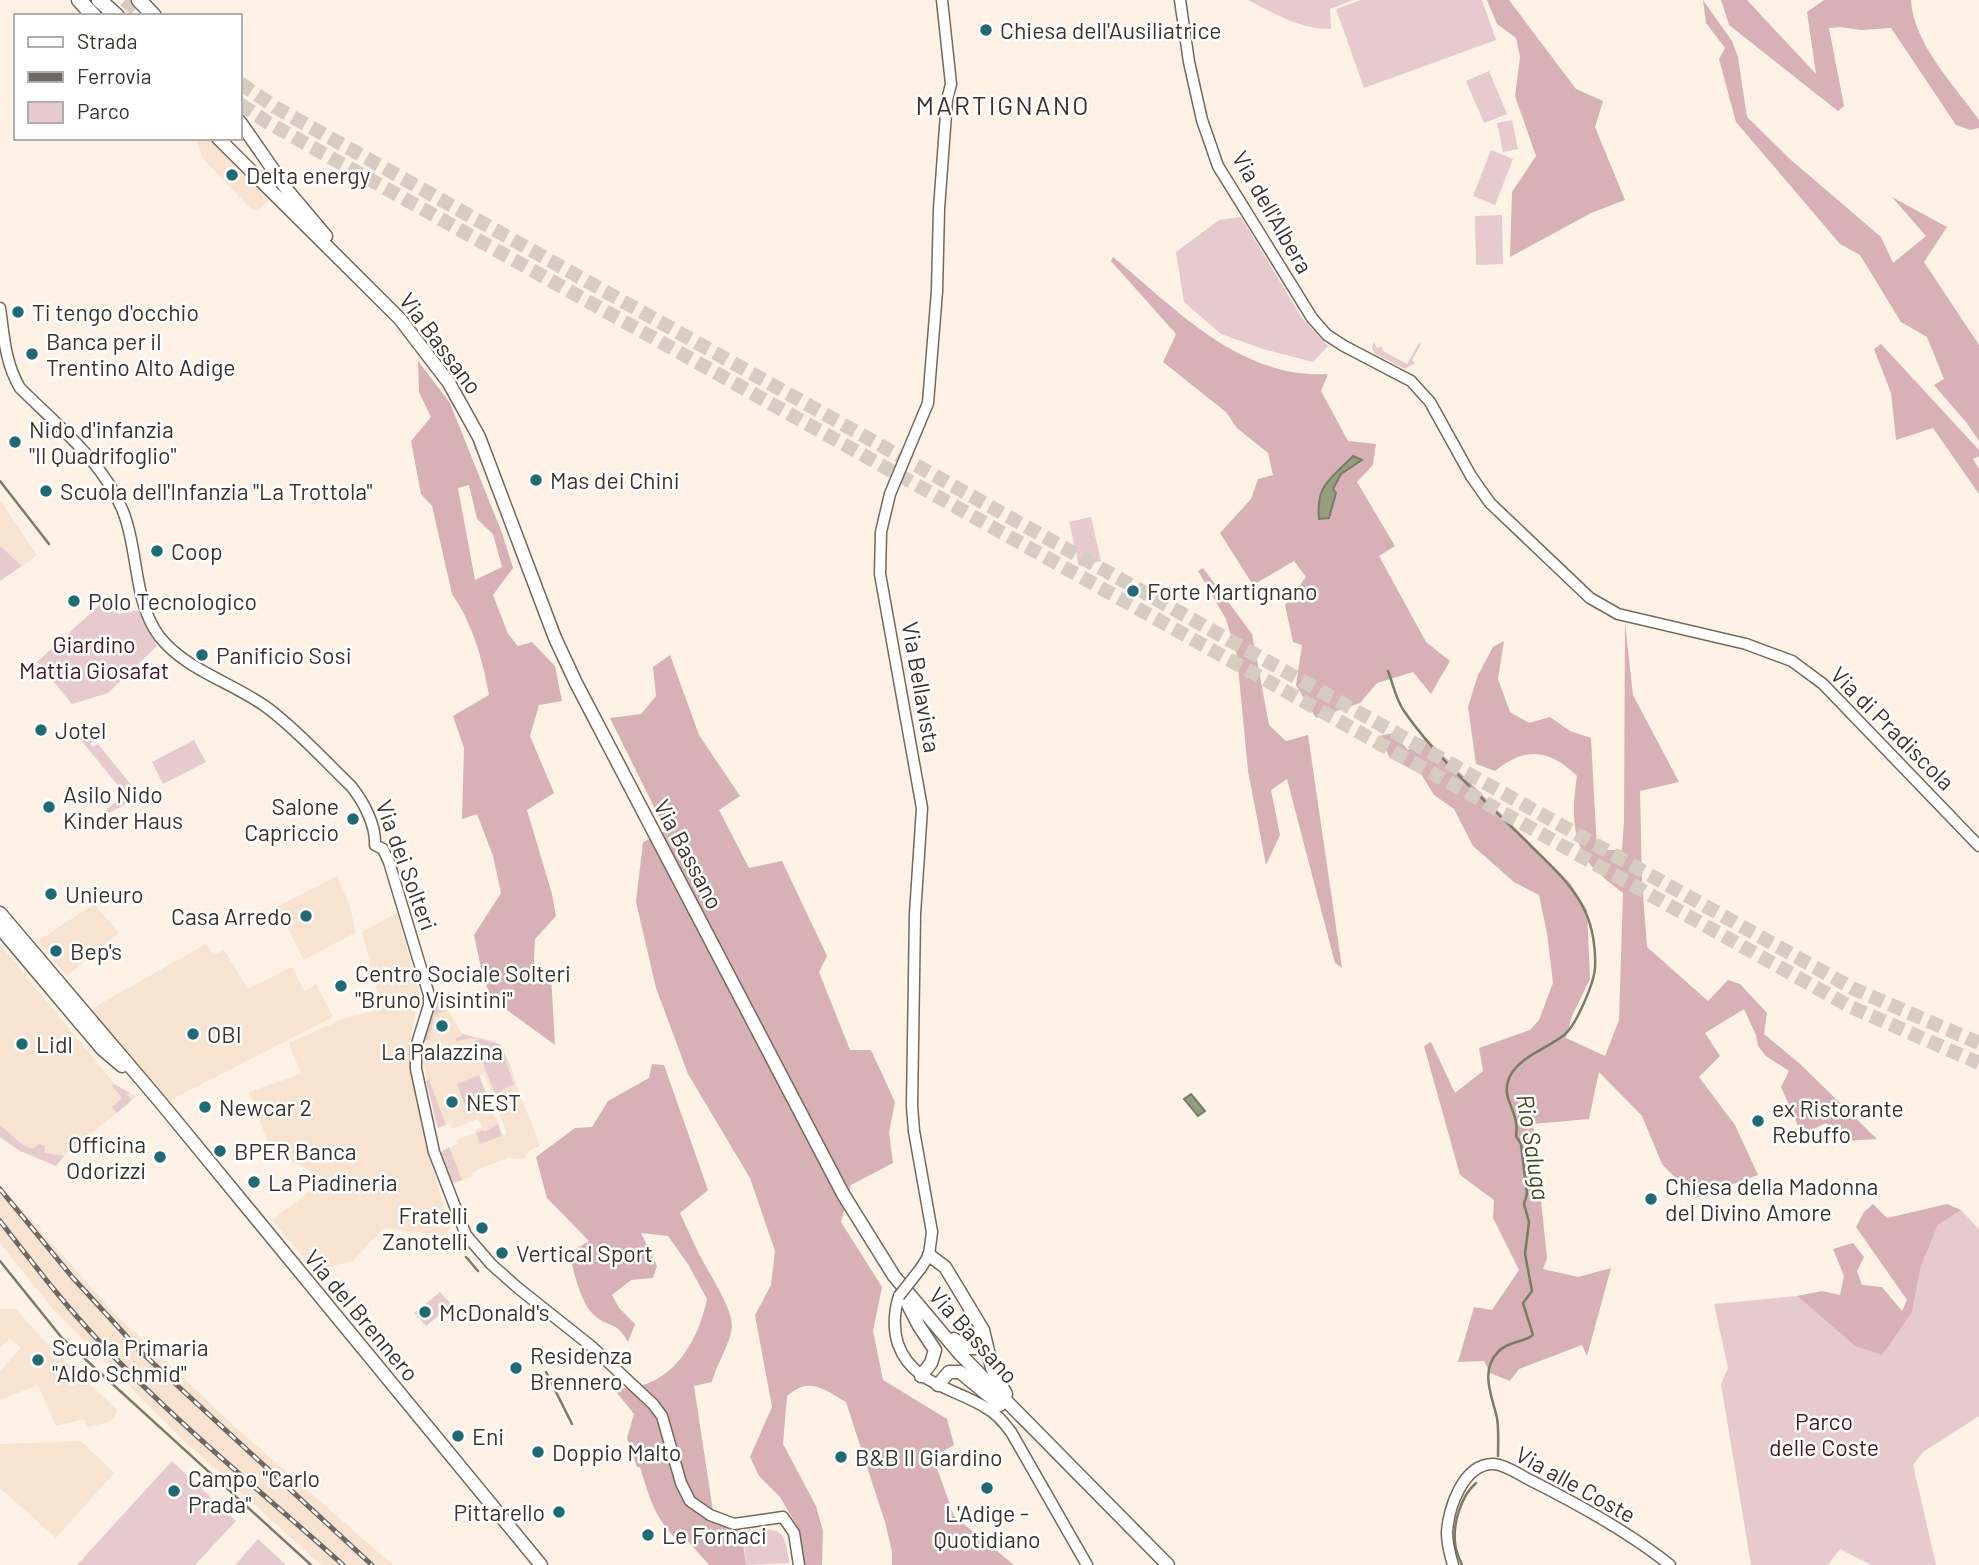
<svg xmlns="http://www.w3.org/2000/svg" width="1979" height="1565" viewBox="0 0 1979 1565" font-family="Barlow,sans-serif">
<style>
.built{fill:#f8e3d0;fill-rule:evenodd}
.green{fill:#e6cace}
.forest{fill:#d7b1b6;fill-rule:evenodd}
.water{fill:#949d7e;stroke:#797d66;stroke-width:2}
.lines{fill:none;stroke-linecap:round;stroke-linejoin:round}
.stream{stroke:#797d66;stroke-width:2.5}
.trunk-tunnel{stroke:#d7ccc2;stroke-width:14;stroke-dasharray:14 7;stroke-linecap:butt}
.tertiary-casing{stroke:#75685c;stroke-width:13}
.secondary-casing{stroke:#75685c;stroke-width:15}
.trunk-casing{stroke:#75685c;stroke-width:17}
.tertiary{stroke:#fff;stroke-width:10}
.secondary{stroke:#fff;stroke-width:12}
.trunk{stroke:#fff;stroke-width:14}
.rail-casing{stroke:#6f6761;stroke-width:5}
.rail{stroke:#fff;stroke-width:2.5;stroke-dasharray:8;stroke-linecap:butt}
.tertiary-bridge-casing{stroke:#75685c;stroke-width:13;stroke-linecap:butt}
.tertiary-bridge{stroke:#fff;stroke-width:10}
.poi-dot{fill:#206b73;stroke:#fff;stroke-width:2.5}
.labels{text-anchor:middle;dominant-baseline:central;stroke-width:5;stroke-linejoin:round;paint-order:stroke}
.poi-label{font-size:23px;fill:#39332e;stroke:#fff;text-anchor:start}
.street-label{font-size:23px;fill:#39332e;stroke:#fff}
.park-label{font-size:23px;fill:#461622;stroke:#fff}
.water-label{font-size:24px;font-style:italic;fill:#414d19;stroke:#fff}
.quarter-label{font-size:26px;letter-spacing:2px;fill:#39332e;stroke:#fff}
</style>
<rect width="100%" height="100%" fill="#fef2e7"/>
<path class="built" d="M195,138H209L269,200L258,211L250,208L203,159Z
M0,500L37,555L22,566L0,546Z
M337,876L349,903L356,932L304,960L277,907Z
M94,904L119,933L67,976L38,941Z
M397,913L419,992L409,1049L423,1136L450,1228L445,1236L383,1228L353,1261L315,1270L272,1220L326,1179L271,1151L249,1092L301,1074L289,1043L345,1018L382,1009L362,932Z
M206,944L214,955L224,950L248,989L292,967L304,991L316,984L333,1017L168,1101L91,1014L92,1010L98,1005Z
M0,945L119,1089L137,1096L64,1156L45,1154L23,1145L0,1125Z
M434,1000H445L446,1007L462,1034L494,1041L502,1047L540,1146L530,1150L524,1158L512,1159L510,1157L479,1169L472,1173L473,1176L453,1183L441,1152L457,1144L456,1140L475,1133V1130L482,1127L478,1119L452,1129L450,1123L436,1127L422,1055ZM484,1074L507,1134L503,1136L479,1076Z
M0,1185L113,1312L233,1425L393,1565H321L183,1440L52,1308L0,1243Z
M0,1309H16L48,1345L113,1406L117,1410L114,1418L110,1422L87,1427L84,1419L56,1426L38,1385L0,1400V1371L21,1348L10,1338L0,1348Z
M81,1441L114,1473L56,1538L0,1488V1444Z"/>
<path class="green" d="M1248,0H1353L1330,9L1331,29C1302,30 1273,13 1248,0Z
M1361,0H1482L1496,40L1364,88L1336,9Z
M1489,71L1507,114L1484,123L1466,81Z
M1512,120L1518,149L1503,152L1497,123Z
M1491,150L1513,159L1495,205L1473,196Z
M1502,215L1503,264L1476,265L1475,216Z
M1241,217L1302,318L1328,346L1313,362L1263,349L1221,334L1184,302L1176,252L1219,220Z
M1374,342L1377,348L1382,346L1383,351L1407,364L1419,343L1421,344L1412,360L1415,363L1405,369L1374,353L1372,347Z
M1091,517L1101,561L1079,566L1069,522Z
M0,546L22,566L0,581Z
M105,600L119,614L138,610L157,646L108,693L72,704L37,662Z
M86,738L94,740L90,744L93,747L98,744L141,797L104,815L102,813L125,794L80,739Z
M194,740L206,762L163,784L152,762Z
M434,1000H445V1011L434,1015L431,1032L428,1034L430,1039L424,1041Z
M462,1034L500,1044L502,1047L516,1081L502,1051L514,1084L495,1094L474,1041L479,1039L470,1038L457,1041L455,1038L462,1036Z
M479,1075L490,1104L475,1108V1110L468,1113L457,1084Z
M429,1080L446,1125L438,1128L426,1081Z
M114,1084L130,1093L127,1094L132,1100L117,1113L112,1107L122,1098L112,1086Z
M498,1124L502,1136L480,1144L476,1133L483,1130L484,1132Z
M0,1125L23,1145L33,1149L39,1144L45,1146L44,1153L64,1156L56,1166L20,1151L0,1137Z
M449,1147L462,1180L453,1183L441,1152Z
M1961,1210L1979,1229V1416L1923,1452L1913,1465L1936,1565H1871L1840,1549L1828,1565H1751L1721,1384L1728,1368L1714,1304L1797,1296L1855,1346L1912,1312L1921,1266L1938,1225Z
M440,1292L452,1305L426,1326L414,1313Z
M172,1461L236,1521L195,1565H77Z
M759,1529C787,1528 784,1539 790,1563L746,1565L743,1532Z
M258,1539L286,1565H235Z"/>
<path class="forest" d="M1487,0H1509L1576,89L1603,101L1595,127L1625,200L1591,213L1510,257L1512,192L1536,156L1515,96L1520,57L1516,38L1497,24Z
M1703,0L1732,41L1738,57L1747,117L1791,160L1881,237L1893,263L1926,236L1892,197L1947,227L1924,262L1979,345V441L1966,422L1934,385L1944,379L1927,337L1901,322L1860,255L1840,244L1736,122L1719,59L1725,48L1706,23Z
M1721,0H1747L1816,74L1807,12L1824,0H1911C1913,43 1955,86 1979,120V128L1970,130L1956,125L1891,28L1861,30L1841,27L1829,28L1844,106L1838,111L1729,25Z
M1113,257C1176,309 1240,379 1328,374L1321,391L1348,441L1376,444L1373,465L1357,482L1395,546L1379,556L1426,642L1450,661L1431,694L1413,672L1377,683L1360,703L1316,718L1296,685L1302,645L1293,642L1285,605L1306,577L1294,561L1253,585L1220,533L1251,499L1258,479L1273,475L1268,453L1237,428L1226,412L1163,362L1176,334L1111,261ZM1353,456L1361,460L1341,474L1333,489L1329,518L1322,488Z
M1881,344L1979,450V456L1973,459L1979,469V494L1933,428L1896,440L1891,393L1874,349Z
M418,361L450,403L502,533L513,568L493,595L508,634L518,646L532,642L555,666L562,701L539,705L530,736L554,793L527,810L552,894L556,916L535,939L534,961L537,976L551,975L555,1045L492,999L483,977L474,935L501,893L493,856L477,814L462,819L464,748L453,716L489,695C483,661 472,622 452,594L432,506L421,494L411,441L431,417L419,392ZM469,485L477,519L493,534L502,567L475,580L458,488Z
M1203,568L1252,634L1269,725L1286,741L1308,735L1342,968L1335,963L1287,779L1271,790L1280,835L1266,865L1248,771L1237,656L1226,619L1198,571Z
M1625,622L1633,695L1679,782L1640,791L1642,881L1647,947L1708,1001L1728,980L1740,984L1767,1013L1764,1034L1799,1063L1877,1139L1845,1141L1826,1123L1802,1135L1781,1087L1789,1071L1766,1056L1758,1046L1756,1035L1744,1009L1705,1033L1720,1056L1699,1077L1735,1125L1758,1175L1695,1198L1662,1164L1642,1116L1599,1072L1589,1119L1533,1124L1547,1258L1543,1269L1578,1277L1611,1268L1587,1356L1582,1345L1519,1369L1510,1381L1490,1373L1484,1361L1458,1362L1474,1307L1492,1310L1519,1270L1493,1218L1494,1200L1460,1175L1424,1046L1431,1042L1455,1093L1483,1071L1479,1048L1530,1030L1539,1020L1553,983L1547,933L1539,895L1514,882L1473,846L1454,809L1434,795L1421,774L1390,758L1379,736L1393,733L1408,750L1426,738L1570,883L1587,910L1590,979L1572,1016L1566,1038L1605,1056L1619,1020L1623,893C1614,886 1605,879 1597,872C1570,846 1572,809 1577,776C1549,749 1526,746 1495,771L1476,764L1468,707L1478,675L1493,647L1504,641L1498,679L1510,712L1529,723L1550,717L1570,731L1591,738L1597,850H1622L1624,821Z
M670,655L699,735L740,796L719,810L749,868L782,861L827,956L819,972L850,1050H871L895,1102L889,1133L893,1163L851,1185L841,1222L882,1287L873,1331L883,1380L947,1419L954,1445L933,1457L954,1516L1014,1565H892V1552L885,1522L846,1402C823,1389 810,1376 787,1396L783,1444L816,1506L823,1531L822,1565H803L800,1531L780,1497L759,1476L750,1457L772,1407L755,1315L771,1285L775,1251L750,1178L688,1074L656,988L636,902L643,842L666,831L610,718L641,714L656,696L653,667Z
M652,1064L664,1065L708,1190L680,1213C686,1226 692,1239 698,1252C707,1270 732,1307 732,1326C731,1343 716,1365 712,1382L694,1386L715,1524L741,1529L746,1565H709L688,1541L682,1546C655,1518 651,1503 640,1467H637L627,1438L634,1414L613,1388C667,1393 697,1347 707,1299L688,1264L668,1236L641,1233L657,1266L653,1278L631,1280L612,1295L619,1308L635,1324L628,1342C615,1319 609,1329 594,1315C580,1303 574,1271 569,1253L589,1241L547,1198L536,1157L575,1128L592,1127L608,1101L649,1078Z
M1873,1204L1887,1218L1947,1204L1961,1210L1938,1225L1921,1266L1912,1312L1882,1355L1855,1346L1797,1296L1822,1291L1840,1295L1844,1276L1833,1249L1853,1243L1864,1257L1857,1271L1862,1285L1882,1287L1902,1311L1907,1300L1856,1227L1864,1212Z"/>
<path class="water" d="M1353,456L1362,460L1341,474L1333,489L1336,493L1329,518L1319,519C1316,484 1330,480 1353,456Z
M1191,1094L1205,1111L1198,1116L1184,1099Z"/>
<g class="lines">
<path class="stream" d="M0,481L49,544
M1388,671C1393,684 1396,700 1404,711C1436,758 1490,805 1531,846C1551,866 1573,885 1585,911C1593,928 1596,950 1595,968C1594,983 1576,1026 1564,1035C1547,1049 1515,1058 1508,1081C1502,1101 1520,1112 1516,1136L1521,1144L1527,1194L1524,1204L1529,1222L1525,1254L1532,1291L1523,1303L1533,1335C1523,1343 1509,1341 1499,1351C1479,1370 1492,1396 1497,1418C1499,1430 1498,1443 1498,1456
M466,1257L478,1271
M0,1261L62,1338L311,1565
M546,1372L572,1424
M1462,1565C1459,1558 1455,1550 1455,1542C1453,1523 1461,1496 1476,1483"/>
<path class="trunk-tunnel" d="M125,0L143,16
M240,83L275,107L1854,989L1979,1043
M240,104L267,122L1851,1007L1979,1063"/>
<defs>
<path id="tertiary" d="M1180,0L1189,62L1202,120L1218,166L1312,318L1327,335L1344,346L1411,381L1430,402L1471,476L1490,503L1590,598L1618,614L1746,644L1792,661L1823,684L1979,846
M0,308C4,336 5,363 20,388C57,425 106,464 124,514C139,554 133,600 159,636C186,671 235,683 269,709C299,732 324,760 351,786C363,801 376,824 375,845L383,849L389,862L429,995V1005L416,1047V1069L434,1152L466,1235L491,1264L518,1288L591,1346L653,1404L662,1416L681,1483L690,1501L710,1515L734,1524L783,1517L794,1533L799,1565
M921,1268L929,1255L932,1232L914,1131L912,1106L915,914L922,808L880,574L881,532L890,494L928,403L937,291L939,209L947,100L951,84L942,0
M899,1296C894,1312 893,1328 898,1344C913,1386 957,1388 988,1409C998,1415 1004,1423 1011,1432L1087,1565
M1453,1565C1450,1555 1447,1544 1447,1533C1448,1509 1463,1463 1494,1464C1506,1465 1518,1474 1528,1479C1576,1503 1629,1532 1670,1565"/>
<path id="secondary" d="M240,122L288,191L326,236
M218,138L400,319L449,383L479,437L555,638L576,683L843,1194L894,1276L959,1353L1168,1565
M0,913L162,1104L541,1565
M0,928L102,1049L122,1066
M929,1255L945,1267L983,1330L992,1368L1006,1394
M902,1293L919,1326L935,1350L931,1363L921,1376
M954,1339L965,1348H975L980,1340V1330
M938,1385L949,1372H960L1000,1405"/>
<path id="trunk" d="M79,0L94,16
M99,0L117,16
M139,0L154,16"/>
</defs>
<use href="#tertiary" class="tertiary-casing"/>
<use href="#secondary" class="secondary-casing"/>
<use href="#trunk" class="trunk-casing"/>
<use href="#tertiary" class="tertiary"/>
<use href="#secondary" class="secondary"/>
<use href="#trunk" class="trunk"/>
<defs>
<path id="rail" d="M0,1189L73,1278L141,1352L372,1565
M0,1221C32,1262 63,1303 99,1341C174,1421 261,1491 343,1565"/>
</defs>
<use href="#rail" class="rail-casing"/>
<use href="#rail" class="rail"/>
<defs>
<path id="tertiary-bridge" d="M899,1296L921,1268"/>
</defs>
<use href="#tertiary-bridge" class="tertiary-bridge-casing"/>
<use href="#tertiary-bridge" class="tertiary-bridge"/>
</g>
<g class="poi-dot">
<circle cx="986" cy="30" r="7"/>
<circle cx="232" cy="175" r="7"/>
<circle cx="18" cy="312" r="7"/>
<circle cx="32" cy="354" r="7"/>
<circle cx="15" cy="442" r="7"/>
<circle cx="536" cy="480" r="7"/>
<circle cx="46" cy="491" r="7"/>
<circle cx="157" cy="551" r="7"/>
<circle cx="1133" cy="591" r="7"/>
<circle cx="74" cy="601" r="7"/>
<circle cx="202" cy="655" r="7"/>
<circle cx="41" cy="730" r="7"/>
<circle cx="49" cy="807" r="7"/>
<circle cx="353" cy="819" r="7"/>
<circle cx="51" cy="894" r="7"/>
<circle cx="306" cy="916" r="7"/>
<circle cx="56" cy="951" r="7"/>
<circle cx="341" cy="986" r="7"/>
<circle cx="442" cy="1026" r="7"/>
<circle cx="193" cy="1034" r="7"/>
<circle cx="22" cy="1044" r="7"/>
<circle cx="452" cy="1102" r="7"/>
<circle cx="205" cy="1107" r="7"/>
<circle cx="1758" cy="1121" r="7"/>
<circle cx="220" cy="1151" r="7"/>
<circle cx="160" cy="1157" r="7"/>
<circle cx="254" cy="1182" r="7"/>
<circle cx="1651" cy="1199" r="7"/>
<circle cx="482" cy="1228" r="7"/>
<circle cx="502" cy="1253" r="7"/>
<circle cx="425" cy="1312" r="7"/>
<circle cx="38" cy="1360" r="7"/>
<circle cx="516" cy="1368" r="7"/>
<circle cx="458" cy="1436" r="7"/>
<circle cx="538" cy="1452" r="7"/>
<circle cx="841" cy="1457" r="7"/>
<circle cx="987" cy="1488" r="7"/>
<circle cx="174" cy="1491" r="7"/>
<circle cx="559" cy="1512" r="7"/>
<circle cx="648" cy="1535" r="7"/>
</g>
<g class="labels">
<g class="poi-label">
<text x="1000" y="30">Chiesa dell'Ausiliatrice</text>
<text x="246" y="175">Delta energy</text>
<text x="32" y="312">Ti tengo d'occhio</text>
<text x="46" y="341">Banca per il<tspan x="46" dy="26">Trentino Alto Adige</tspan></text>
<text x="29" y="429">Nido d'infanzia<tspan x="29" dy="26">"Il Quadrifoglio"</tspan></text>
<text x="550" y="480">Mas dei Chini</text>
<text x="60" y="491">Scuola dell'Infanzia "La Trottola"</text>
<text x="171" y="551">Coop</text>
<text x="1147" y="591">Forte Martignano</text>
<text x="88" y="601">Polo Tecnologico</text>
<text x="216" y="655">Panificio Sosi</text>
<text x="55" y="730">Jotel</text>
<text x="63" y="794">Asilo Nido<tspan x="63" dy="26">Kinder Haus</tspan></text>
<text x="339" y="806" text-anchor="end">Salone<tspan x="339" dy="26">Capriccio</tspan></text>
<text x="65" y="894">Unieuro</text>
<text x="292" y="916" text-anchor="end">Casa Arredo</text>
<text x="70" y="951">Bep's</text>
<text x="355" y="973">Centro Sociale Solteri<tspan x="355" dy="26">"Bruno Visintini"</tspan></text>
<text x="207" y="1034">OBI</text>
<text x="36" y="1044">Lidl</text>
<text x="442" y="1051" text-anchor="middle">La Palazzina</text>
<text x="466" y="1102">NEST</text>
<text x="219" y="1107">Newcar 2</text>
<text x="1772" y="1108">ex Ristorante<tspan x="1772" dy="26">Rebuffo</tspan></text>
<text x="146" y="1144" text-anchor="end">Officina<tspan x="146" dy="26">Odorizzi</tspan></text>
<text x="234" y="1151">BPER Banca</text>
<text x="268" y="1182">La Piadineria</text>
<text x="1665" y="1186">Chiesa della Madonna<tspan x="1665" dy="26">del Divino Amore</tspan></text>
<text x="468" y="1215" text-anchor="end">Fratelli<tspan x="468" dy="26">Zanotelli</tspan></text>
<text x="516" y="1253">Vertical Sport</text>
<text x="439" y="1312">McDonald's</text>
<text x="52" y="1347">Scuola Primaria<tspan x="52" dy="26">"Aldo Schmid"</tspan></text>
<text x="530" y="1355">Residenza<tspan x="530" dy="26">Brennero</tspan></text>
<text x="472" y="1436">Eni</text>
<text x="552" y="1452">Doppio Malto</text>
<text x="855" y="1457">B&amp;B Il Giardino</text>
<text x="188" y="1478">Campo "Carlo<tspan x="188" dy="26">Prada"</tspan></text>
<text x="545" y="1512" text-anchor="end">Pittarello</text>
<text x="987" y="1513" text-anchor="middle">L'Adige -<tspan x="987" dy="26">Quotidiano</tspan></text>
<text x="662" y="1535">Le Fornaci</text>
</g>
<g class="street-label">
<text transform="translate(1273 212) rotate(60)">Via dell'Albera</text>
<text transform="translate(441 343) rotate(53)">Via Bassano</text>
<text transform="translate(922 687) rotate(80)">Via Bellavista</text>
<text transform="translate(1893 728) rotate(45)">Via di Pradiscola</text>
<text transform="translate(689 854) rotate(62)">Via Bassano</text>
<text transform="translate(407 865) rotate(70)">Via dei Solteri</text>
<text transform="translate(362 1315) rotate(50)">Via del Brennero</text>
<text transform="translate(974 1335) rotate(48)">Via Bassano</text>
<text transform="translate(1576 1484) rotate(29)">Via alle Coste</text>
</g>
<g class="park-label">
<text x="94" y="644">Giardino<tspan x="94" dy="26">Mattia Giosafat</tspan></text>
<text x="1824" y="1421">Parco<tspan x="1824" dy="26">delle Coste</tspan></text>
</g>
<g class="water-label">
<text transform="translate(1534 1147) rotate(81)">Rio Saluga</text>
</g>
<g class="quarter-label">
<text x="1003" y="104">MARTIGNANO</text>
</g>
</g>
<rect x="14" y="14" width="228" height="126" fill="#ffffff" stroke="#b0adab" stroke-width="2"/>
<rect x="28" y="37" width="35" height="10" fill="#ffffff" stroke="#b0adab" stroke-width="2"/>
<text x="77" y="49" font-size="21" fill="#39332e">Strada</text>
<rect x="28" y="72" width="35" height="10" fill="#6f6761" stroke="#b0adab" stroke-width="2"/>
<text x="77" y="84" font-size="21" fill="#39332e">Ferrovia</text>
<rect x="28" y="102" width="35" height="21" fill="#e6cace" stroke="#b0adab" stroke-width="2"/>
<text x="77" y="119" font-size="21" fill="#39332e">Parco</text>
</svg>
